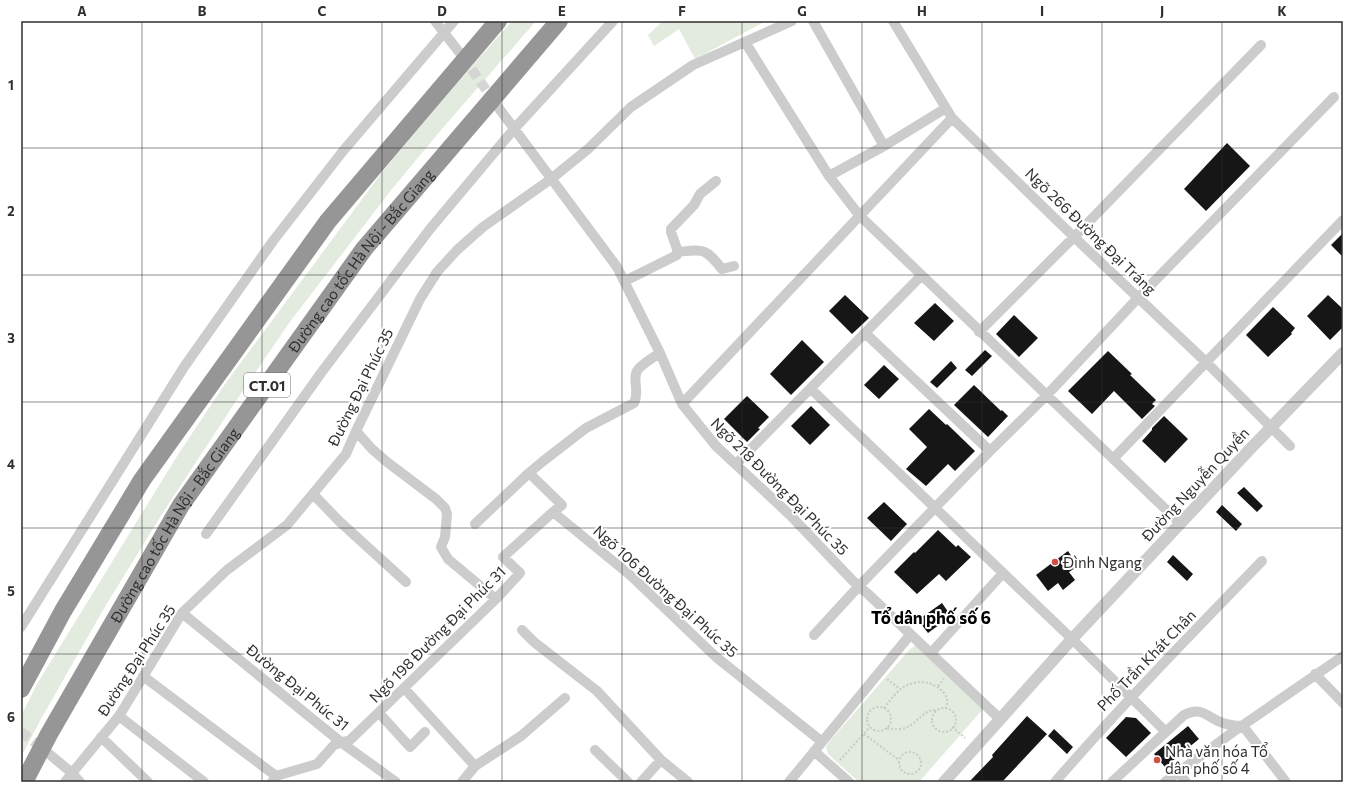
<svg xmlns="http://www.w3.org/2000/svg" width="1364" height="803" viewBox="0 0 1364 803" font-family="Commissioner,sans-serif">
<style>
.green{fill:#e3eade}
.building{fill:#161616}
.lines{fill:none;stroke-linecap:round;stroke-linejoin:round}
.minor-tunnel{stroke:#d5d5d5;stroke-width:10;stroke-dasharray:10 5;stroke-linecap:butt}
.path{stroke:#c9c9c9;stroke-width:2;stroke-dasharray:2 2;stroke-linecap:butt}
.minor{stroke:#ccc;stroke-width:10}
.tertiary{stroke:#ccc;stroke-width:12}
.motorway{stroke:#969696;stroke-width:18}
.grid{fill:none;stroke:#2f2f2f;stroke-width:1;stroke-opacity:0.55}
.poi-dot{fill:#d14e45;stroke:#fff;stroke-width:1.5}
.labels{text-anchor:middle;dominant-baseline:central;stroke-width:4;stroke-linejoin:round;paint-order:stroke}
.shield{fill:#fff;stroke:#6d6d6d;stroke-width:1}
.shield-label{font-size:14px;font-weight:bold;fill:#2f2f2f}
.street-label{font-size:15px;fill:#2f2f2f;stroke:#fff}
.poi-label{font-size:15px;fill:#2f2f2f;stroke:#fff;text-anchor:start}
.quarter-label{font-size:17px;font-weight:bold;fill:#000;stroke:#fff}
.neatline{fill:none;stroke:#2f2f2f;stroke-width:1.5}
.grid-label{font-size:13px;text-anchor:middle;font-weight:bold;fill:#2f2f2f}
</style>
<rect width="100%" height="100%" fill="#fff"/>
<path class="green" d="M512,21H536L441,130L392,189L289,323L238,398L162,514L103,610L41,719L21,757V716L37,684L179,453L225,384L383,171L459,81Z
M663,21H766L695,59L679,29L654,46L648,35Z
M917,645L983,709L919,782H859L828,754L826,747L830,741L910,649Z"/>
<path class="building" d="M1227,143L1250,166L1206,211L1184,189Z
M1343,233V257L1331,245Z
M845,295L869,318L852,334L829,311Z
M1328,295L1343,309V327L1330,340L1307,316Z
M935,303L954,321L934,341L914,323Z
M1273,307L1295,328L1291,333L1292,334L1268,357L1246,335Z
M1014,315L1038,338L1019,357L996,334Z
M802,340L824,362L791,395L770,374Z
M985,350L992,356L972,376L965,370Z
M1108,351L1132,374L1130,375L1156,400L1152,404L1155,406L1142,419L1114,391L1092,414L1068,391Z
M951,361L957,368L937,388L930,382Z
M884,365L899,379L879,399L864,385Z
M974,385L1001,411L1002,410L1008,416L988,437L954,405Z
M747,396L769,417L758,428L760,429L747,442L724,419Z
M811,406L830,425L810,445L791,426Z
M929,409L946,425L947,424L975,451L955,471L948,464L926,486L906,469L927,447L909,429Z
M1164,416L1188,439L1165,463L1142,441L1152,430V428Z
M1244,487L1263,506L1257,512L1237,493Z
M884,502L907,524L891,541L867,518Z
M1222,505L1242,524L1236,531L1216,512Z
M938,530L956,547L958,545L971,557L946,581L939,574L917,594L894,572L914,552L915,553Z
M1068,551L1078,566L1069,572L1075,580L1063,590L1058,583L1048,591L1036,575Z
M1173,555L1193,574L1187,581L1167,562Z
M942,603L951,616L928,633L918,620Z
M1027,716L1047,734L1002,782H969L993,757L992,755Z
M1126,717L1136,718L1151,733L1126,757L1106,738Z
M1188,726L1199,739L1165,767L1154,754Z
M1054,729L1073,747L1067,754L1048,736Z"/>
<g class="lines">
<path class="minor-tunnel" d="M463,57L494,101
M21,732L45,750"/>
<path class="path" d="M887,679L900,689
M938,686L944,679
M867 719a12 12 0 1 1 24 0a12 12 0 1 1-24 0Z
M884,708C890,701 897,690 905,686C910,684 916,682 920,682C934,682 952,693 946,708
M932 720a12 12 0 1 1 24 0a12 12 0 1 1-24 0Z
M952,727L965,738
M887,728C917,735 917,709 937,710
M864,734L899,760
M899 763a11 11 0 1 1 22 0a11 11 0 1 1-22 0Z
M840,760L870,727"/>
<path class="minor" d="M435,21L459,52
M813,21L884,146
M893,21L952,118L1074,237L1206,362L1290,446
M745,42L829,176L859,215L1180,523
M495,103L617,267L660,353L682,404L716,446L790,515L853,581L867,593L1000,719
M829,176L884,146L946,108
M678,252C705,249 705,248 722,269L734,266
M625,281L677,255V249L671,232V229L694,205L700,194L716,181
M979,332L1074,237L1261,45
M865,333L990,451
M660,353C654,357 640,365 637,371C632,380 640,391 634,403L586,428L542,462L529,473L562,505L553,512L630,575L716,657L821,741
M811,389L1072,639L1165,731
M682,404L952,118
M356,431L372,449L387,462L436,499L445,508L447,514L445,537L441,547L448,559L496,599
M1113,459L1343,220
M736,464L921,276
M313,494L339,521L406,582
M475,524L529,473
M206,534L321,373L430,229L514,129L613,21
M182,613L342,743L396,782
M21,627L184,367L273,241L343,151L454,21
M522,630L534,642L597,691L661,760L688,782
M814,635L859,586L990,451L1046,396L1138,298L1334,97
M931,653L1003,573
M1315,674L1343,703
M143,676L276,776
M404,688L475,766
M379,713L410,747L425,732
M119,716L204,782
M101,737L148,782
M595,750L628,782
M814,751L849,782
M48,753L72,773L65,782
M1178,772L1186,782
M80,782L72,773L119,716L182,613L227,570L287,525L346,454L356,431L420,299L437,272L457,250L483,227L551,179L588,149L631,107L693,65L792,21
M272,782L276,776L317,764L334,745L350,740L496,599L520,573L503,557L553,512
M462,782L475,766L521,736L565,698
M641,782L661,760
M789,782L910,635
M1055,782C1121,706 1191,634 1262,561
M1112,782L1184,715C1200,707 1204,714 1218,721C1226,725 1234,726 1243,726L1286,782
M1165,782L1233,732L1343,656"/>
<path class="tertiary" d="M944,782L1072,639L1252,447L1343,353"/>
<g class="motorway">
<path d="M21,689L63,611L142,480L328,221L498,21"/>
<path id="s1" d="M24,782L49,734L181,505L364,249L559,21"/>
</g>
</g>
<path class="grid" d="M142,21V782M262,21V782M382,21V782M502,21V782M622,21V782M742,21V782M862,21V782M982,21V782M1102,21V782M1222,21V782M21,148H1343M21,275H1343M21,402H1343M21,528H1343M21,654H1343"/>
<g class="poi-dot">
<circle cx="1055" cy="562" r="4"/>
<circle cx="1157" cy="760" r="4"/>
</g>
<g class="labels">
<rect class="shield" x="244" y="373" width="46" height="24" rx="3"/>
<g class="shield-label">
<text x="267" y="385">CT.01</text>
</g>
<g class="street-label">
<text transform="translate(1091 231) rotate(44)">Ngõ 266 Đường Đại Tráng</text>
<text stroke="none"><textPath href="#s1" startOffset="622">Đường cao tốc Hà Nội - Bắc Giang</textPath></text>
<text transform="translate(360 387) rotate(-64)">Đường Đại Phúc 35</text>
<text transform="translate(1195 484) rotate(-47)">Đường Nguyễn Quyền</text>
<text transform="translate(780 486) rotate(45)">Ngõ 218 Đường Đại Phúc 35</text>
<text stroke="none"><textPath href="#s1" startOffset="298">Đường cao tốc Hà Nội - Bắc Giang</textPath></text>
<text transform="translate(666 591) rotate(42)">Ngõ 106 Đường Đại Phúc 35</text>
<text transform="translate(437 634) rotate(-45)">Ngõ 198 Đường Đại Phúc 31</text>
<text transform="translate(136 660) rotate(-57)">Đường Đại Phúc 35</text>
<text transform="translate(1146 660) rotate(-46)">Phố Trần Khát Chân</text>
<text transform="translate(298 687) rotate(39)">Đường Đại Phúc 31</text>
</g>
<g class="poi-label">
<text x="1063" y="562">Đình Ngang</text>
<text x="1165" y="751">Nhà văn hóa Tổ<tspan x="1165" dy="17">dân phố số 4</tspan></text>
</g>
<g class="quarter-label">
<text x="931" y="617">Tổ dân phố số 6</text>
</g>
</g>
<rect width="1364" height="803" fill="none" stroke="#ffffff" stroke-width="44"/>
<rect x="22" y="22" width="1320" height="759" class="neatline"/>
<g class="grid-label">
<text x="82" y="16">A</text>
<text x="202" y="16">B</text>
<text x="322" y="16">C</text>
<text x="442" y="16">D</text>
<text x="562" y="16">E</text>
<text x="682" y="16">F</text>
<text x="802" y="16">G</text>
<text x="922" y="16">H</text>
<text x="1042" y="16">I</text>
<text x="1162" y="16">J</text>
<text x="1282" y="16">K</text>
<text x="11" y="90">1</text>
<text x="11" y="216">2</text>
<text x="11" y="343">3</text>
<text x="11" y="469">4</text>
<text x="11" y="596">5</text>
<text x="11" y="722">6</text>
</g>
</svg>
